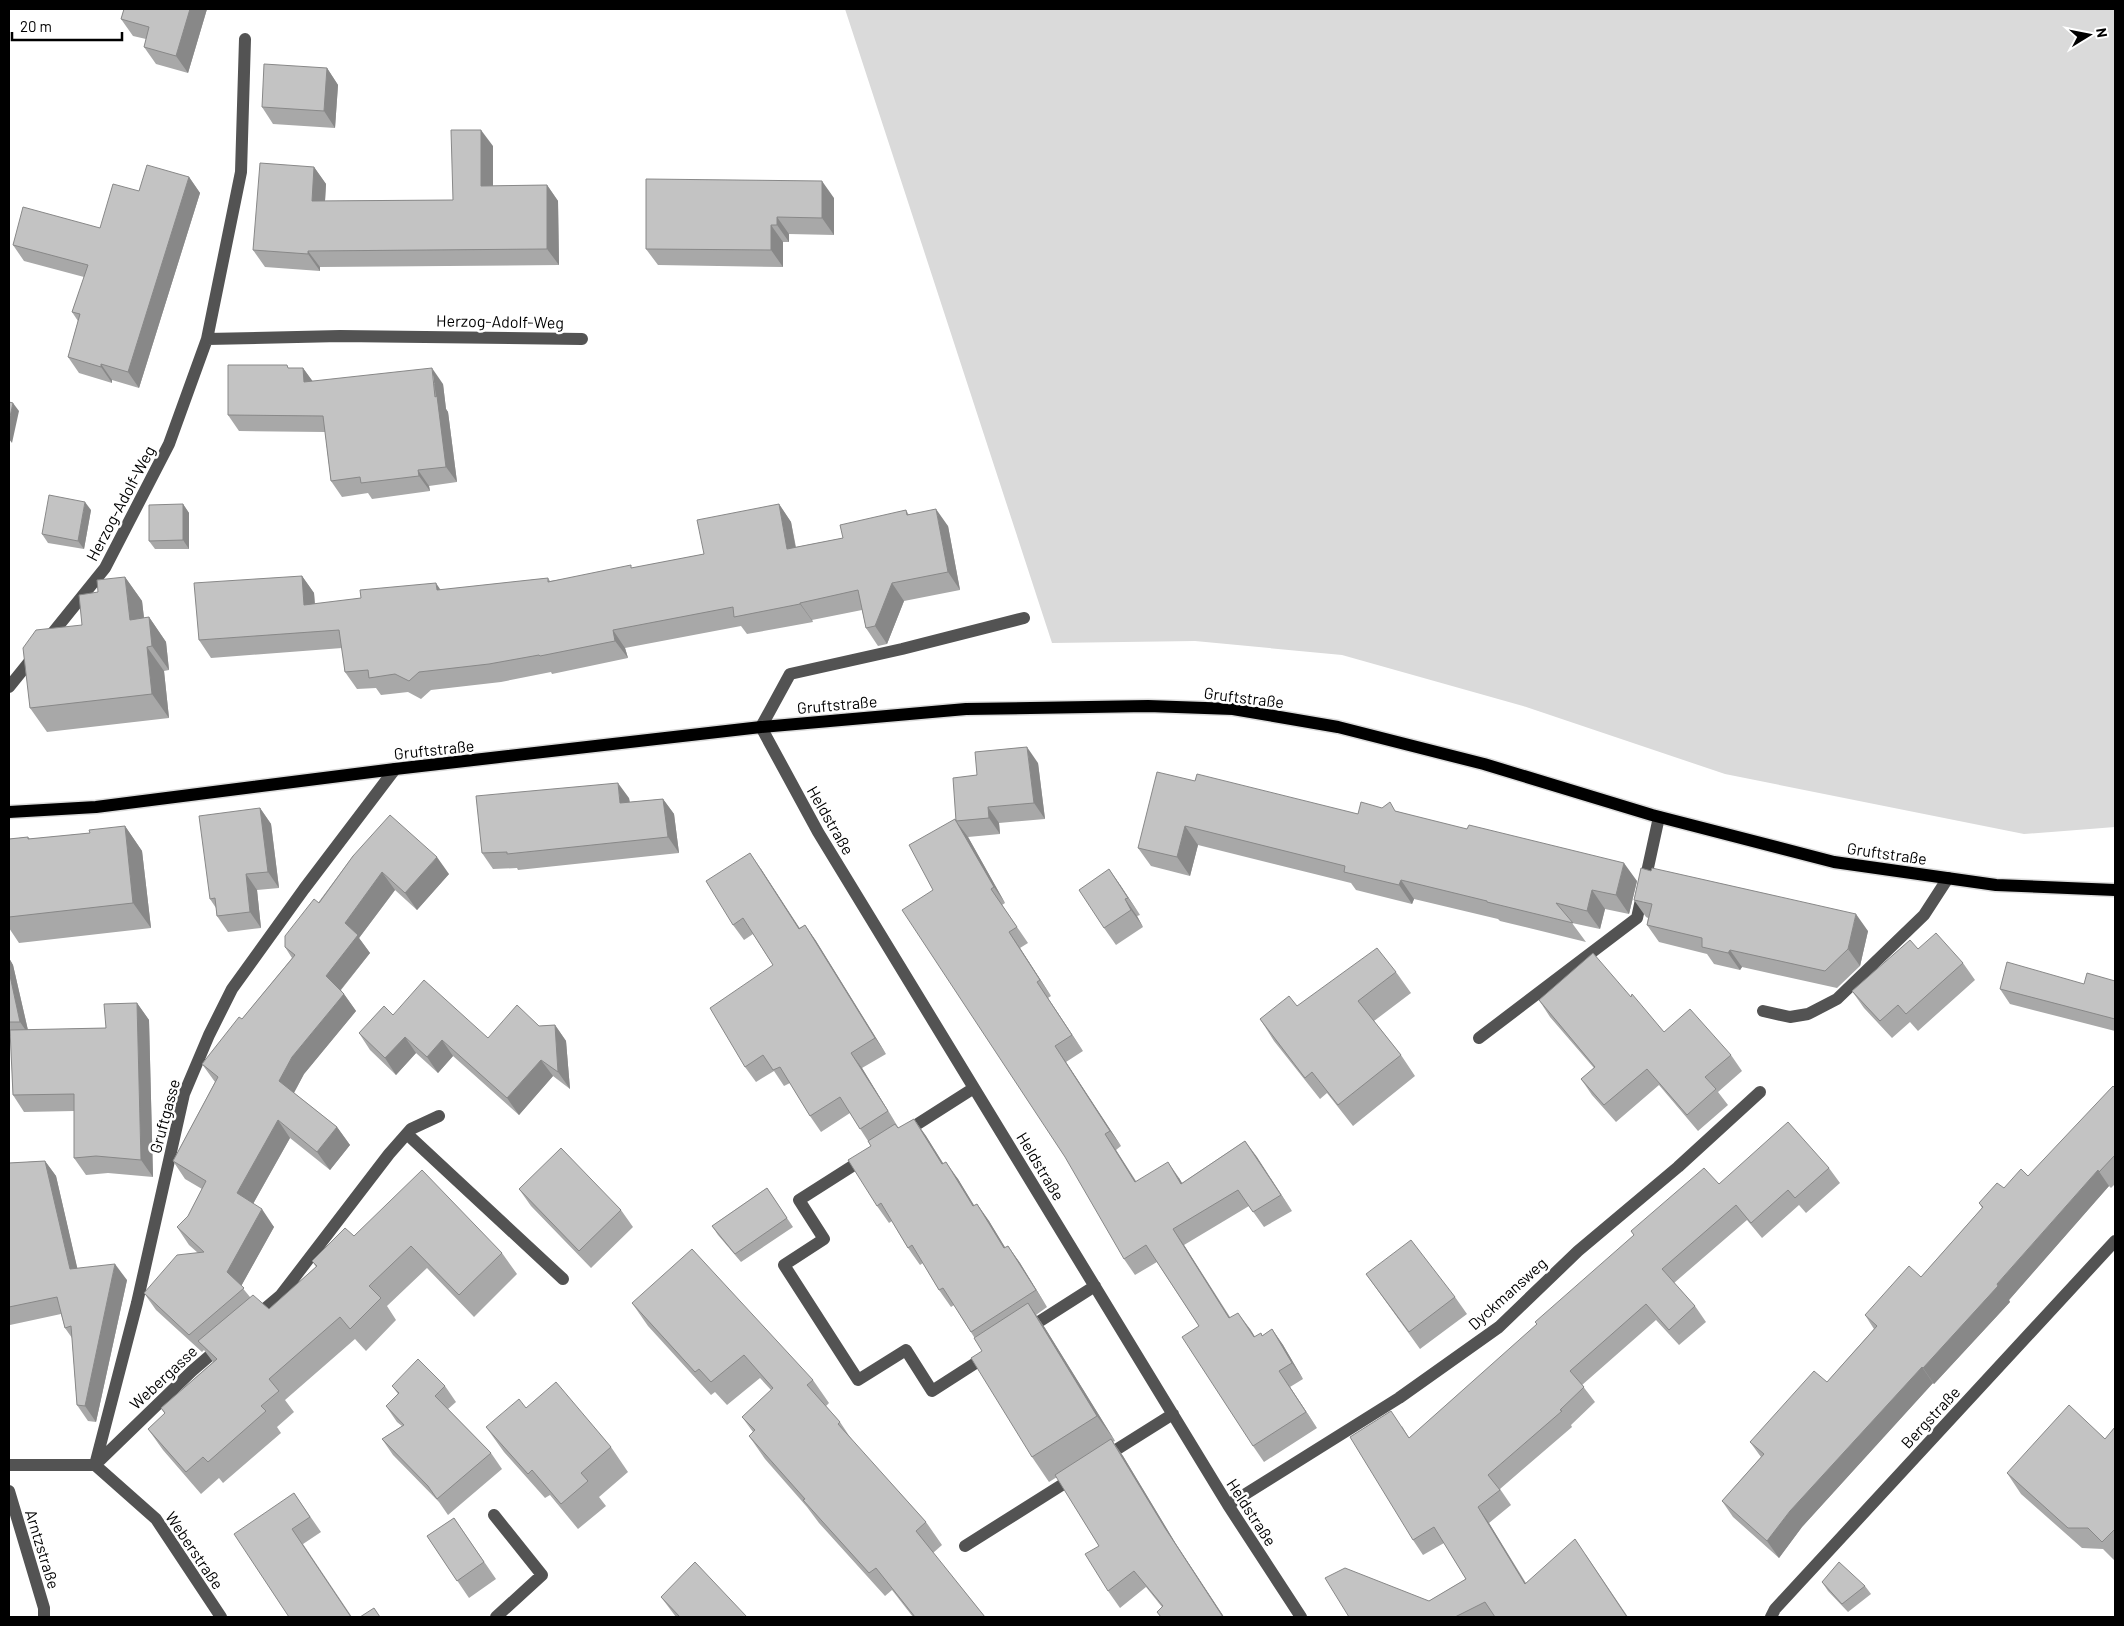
<svg xmlns="http://www.w3.org/2000/svg" width="2124" height="1626" viewBox="0 0 2124 1626" font-family="Barlow,sans-serif">
<style>
.green{fill:#dadada}
.lines{fill:none;stroke-linecap:round;stroke-linejoin:round}
.major-casing{stroke:#dbdbdb;stroke-width:15}
.minor{stroke:#535353;stroke-width:12}
.major{stroke:#000;stroke-width:12}
.wall{fill:#a8a8a8}
.shaded-wall{fill:#888}
.building{fill:#c3c3c3;stroke:#888}
.labels{text-anchor:middle;dominant-baseline:central;stroke-width:5;stroke-linejoin:round;paint-order:stroke}
.street-label{font-size:16px;fill:#000;stroke:#fff}
</style>
<rect width="100%" height="100%" fill="#fff"/>
<path class="green" d="M845,9H2115V827L2024,834L1725,774L1523,706L1342,655L1195,641L1052,643Z"/>
<g class="lines">
<defs>
<path id="major" d="M9,812L96,807L395,769L761,727L966,709L1148,706L1233,709L1338,727L1484,764L1652,815L1834,862L1996,885L2115,890"/>
</defs>
<use href="#major" class="major-casing"/>
<path class="minor" d="M207,339L340,336L582,339
M1024,618L902,649L790,674L761,727L818,832L1228,1505L1301,1617
M9,687L105,568L169,444L207,339L241,172L245,39
M1763,1011L1790,1017L1808,1014L1837,999L1924,915L1948,878
M1479,1038L1637,918L1659,817
M905,1132L974,1088
M407,1134L563,1279
M865,1158L799,1200L824,1239L784,1265L858,1380L906,1350L932,1391L988,1355
M254,1318L281,1295L389,1154L411,1129L439,1116
M1026,1330L1095,1286
M1103,1458L1173,1414
M9,1465H95L192,1371L221,1346
M9,1491L44,1608V1617
M1228,1505L1399,1398L1499,1327L1578,1251L1678,1167L1760,1092
M494,1515L542,1575L496,1617
M965,1546L1076,1476
M221,1617L156,1519L95,1465L137,1303L184,1094L209,1035L232,989L304,889L395,769
M1771,1617L1775,1609L2115,1241"/>
<use href="#major" class="major"/>
</g>
<path class="wall" d="M124,9H207L188,73L156,64L144,47L146,39L133,36L121,19Z
M327,68L338,85L335,128L273,124L262,107Z
M493,146V186L547,185L558,201L559,265L320,267V271L265,267L253,250L314,167L326,184L325,201L453,200Z
M189,177L200,193L139,388L112,380V383L79,373L68,357L78,321L72,312L84,277L24,261L13,245L100,228L139,191Z
M834,198V235L789,234V242H783V267L658,265L646,249Z
M289,368H303L312,381L443,384L446,409L448,412L457,482L429,486L430,491L372,499L368,493L342,497L331,481L325,432L239,431L228,415Z
M183,504L189,513V549H155L149,541Z
M779,504L791,522L796,547L843,538L906,510L909,515L948,526L960,590L904,601L887,644L878,646L866,628L862,610L812,620L813,622L747,634L741,626L625,648L628,658L552,674L551,672L501,682L431,690L421,699L408,692L381,695L376,688L357,689L345,672L342,648L211,658L199,640L302,576L314,593L315,604L548,578L550,581L633,568L704,554Z
M91,510L84,549L48,543L42,534Z
M125,577L142,601L144,618L149,617L166,642L169,670L164,671L169,718L47,732L30,708L82,625L98,592Z
M1038,763L1045,819L999,823L1000,834L968,837L1005,903L1002,905L1028,943L1020,948L1051,996L1048,998L1083,1051L1066,1062L1121,1146L1116,1150L1136,1181L1179,1178L1182,1183L1245,1141L1292,1211L1264,1227L1249,1206L1184,1245L1230,1317L1250,1329L1255,1337L1262,1336L1272,1329L1283,1345L1303,1379L1290,1387L1317,1428L1264,1462L1253,1446L1199,1326L1157,1262L1135,1275L1124,1259L956,821L977,775Z
M1195,781L1358,814L1396,811L1637,881L1629,914L1605,909L1600,929L1572,923L1586,942L1500,921L1498,919L1414,899L1412,904L1356,890L1351,883L1198,845L1190,876L1151,866L1138,848Z
M629,798L630,802L663,799L674,814L679,853L518,870L517,868L493,869L482,853Z
M260,808L271,824L279,888L257,890L261,928L228,932L217,916L216,908L210,899Z
M125,826L142,851L151,928L19,943L9,928V839L28,837L30,839L90,833Z
M353,856L449,874L417,910L395,890L359,938L370,953L341,990L356,1011L304,1074L294,1093L337,1127L350,1145L330,1170L290,1138L253,1204L274,1227L241,1286L250,1297L269,1309L316,1267L312,1261L354,1236L502,1253L517,1274L474,1317L427,1268L387,1306L396,1320L366,1351L355,1339L285,1400L294,1412L277,1427L281,1433L223,1483L219,1478L201,1494L163,1450L148,1429L165,1414L161,1408L213,1362L204,1350L202,1352L156,1310L144,1293L198,1253L189,1245L177,1227L188,1216L202,1189L185,1179L173,1161L215,1082L202,1064L242,1019L292,958L285,947Z
M761,869L799,928L805,925L816,941L886,1054L862,1068L898,1127L899,1128L914,1119L926,1136L943,1163L958,1179L974,1206L977,1204L989,1221L1005,1248L1008,1246L1020,1263L1047,1307L1036,1315L1045,1328L1115,1441L1113,1442L1123,1456L1176,1544L1224,1617H1161L1162,1607L1146,1587L1120,1608L1108,1591L1099,1546L1057,1477L1049,1482L1032,1457L982,1351L974,1337L954,1305L951,1307L939,1290L923,1263L920,1265L908,1248L892,1221L889,1223L877,1206L871,1146L868,1141L850,1113L821,1132L810,1116L790,1083L784,1086L774,1071L756,1082L745,1067L773,965L753,934L744,940L733,925Z
M1109,869L1140,915L1137,916L1143,927L1116,945L1104,928Z
M1634,900L1868,931L1860,966L1837,988L1742,967L1740,970L1714,964L1707,954L1659,942L1647,925L1648,918L1646,917Z
M1918,949L1963,963L1975,980L1918,1031L1910,1022L1892,1038L1864,1008L1852,991Z
M9,958L13,965L28,1030L106,1028L137,1003L149,1020L153,1177L108,1173L86,1175L74,1158V1111L24,1112L13,1095L11,1036H9Z
M1396,972L1411,993L1374,1021L1401,1055L1415,1076L1353,1126L1327,1093L1320,1099L1274,1041L1260,1019Z
M2115,981V1031L2010,1004L2000,989L2084,984Z
M1631,997L1664,1032L1731,1055L1742,1071L1718,1092L1728,1105L1698,1131L1659,1085L1616,1122L1592,1095L1581,1079L1594,1068L1550,1017L1539,1000Z
M393,1015L488,1038L539,1026L555,1025L566,1041L570,1089L553,1076L519,1115L453,1056L438,1073L416,1053L396,1075L370,1050L359,1033Z
M2115,1088V1184L2111,1188L2109,1186L2009,1300L2010,1302L1934,1384L1933,1383L1802,1527L1779,1558L1733,1517L1722,1501L1761,1457L1750,1442L1827,1382L1874,1329L1865,1315L1921,1277L1982,1208L1979,1203L2004,1188L2028,1176Z
M45,1161L56,1176L77,1268L127,1280L96,1422L88,1421L77,1405L72,1338L65,1328L61,1314L10,1325L9,1323V1163Z
M1829,1168L1840,1183L1806,1213L1799,1205L1762,1238L1747,1220L1674,1283L1695,1306L1706,1322L1679,1345L1656,1320L1582,1385L1595,1402L1571,1425L1572,1427L1500,1489L1511,1505L1489,1523L1526,1583L1586,1555L1628,1617H1349L1429,1601L1466,1579L1444,1543L1423,1555L1413,1540L1402,1426L1409,1438L1537,1325L1634,1235L1631,1231L1719,1184Z
M767,1188L793,1227L741,1262L718,1235L712,1226Z
M519,1189L621,1210L633,1227L591,1268L531,1206Z
M1366,1274L1455,1297L1467,1314L1420,1349Z
M632,1303L813,1380L829,1403L826,1406L840,1422L854,1443L926,1522L942,1545L933,1553L985,1617H913L892,1590L885,1596L819,1523L807,1507L765,1459L749,1436L753,1432L742,1417L771,1390L760,1378L727,1405L715,1392L711,1395L648,1326Z
M392,1386H445L456,1402L448,1409L491,1453L502,1469L448,1515L439,1502L393,1455L382,1439L402,1426L397,1422L386,1406L398,1394Z
M526,1408L611,1447L628,1472L599,1497L606,1506L578,1529L550,1495L545,1498L504,1452L486,1427Z
M2115,1427V1561L2103,1549L2082,1548L2021,1494L2007,1473L2105,1439Z
M294,1493L321,1532L303,1544L352,1617H289Z
M454,1518L496,1579L469,1598L427,1536Z
M1822,1582L1865,1586L1871,1594L1848,1612L1828,1591Z
M661,1597L747,1617H676Z"/>
<path class="shaded-wall" d="M190,9H207L188,73L176,56Z
M327,68L338,85L335,128L324,111Z
M481,130L493,146V202L481,186Z
M314,167L326,184L324,218L312,201Z
M189,177L200,193L139,388L128,372Z
M822,181L834,198V235L822,218Z
M547,185L558,201L559,265L547,249Z
M777,217L789,234V242L777,225Z
M771,225L783,242V267L771,250Z
M308,251L320,267V271L308,254Z
M101,364L112,380V383L101,367Z
M303,368L314,383L304,382Z
M432,368L443,384L446,409L448,412L457,482L446,467Z
M13,403L19,411L12,443L9,439V421Z
M418,470L429,486L430,491L419,476Z
M85,502L91,510L84,549L78,541Z
M183,504L189,513V549L183,540Z
M779,504L791,522L799,567L787,549Z
M936,509L948,526L960,590L948,572Z
M302,576L314,593L316,623L304,605Z
M125,577L142,601L147,644L130,620Z
M436,583L448,601L437,590Z
M892,583L904,601L887,644L875,626Z
M800,603L812,620L813,622L800,604Z
M149,617L166,642L169,670L152,646Z
M613,630L625,648L628,658L615,641Z
M147,647L164,671L169,718L152,694Z
M1027,747L1038,763L1045,819L1034,803Z
M618,783L629,798L631,819L620,803Z
M663,799L674,814L679,853L668,837Z
M988,807L999,823L1000,834L989,818Z
M260,808L271,824L279,888L268,872Z
M956,821L968,837L1005,903L994,887Z
M125,826L142,851L151,928L133,903Z
M1185,826L1198,845L1190,876L1177,857Z
M750,853L761,869L810,944L799,929Z
M437,857L449,874L417,910L405,893Z
M1624,863L1637,881L1629,914L1616,895Z
M1109,869L1121,886L1140,915L1128,898Z
M382,872L395,890L359,938L370,953L338,993L326,976L345,923Z
M246,874L257,890L261,928L250,912Z
M1401,880L1414,899L1412,904L1399,885Z
M1592,890L1605,909L1600,929L1587,911Z
M1125,899L1137,916L1143,927L1131,910Z
M1856,914L1868,931L1860,966L1848,949Z
M805,925L816,941L886,1054L875,1038Z
M1009,932L1020,948L1051,996L1040,980Z
M1730,950L1742,967L1740,970L1728,953Z
M9,958L13,965L29,1035L20,1022L9,971Z
M1037,982L1048,998L1083,1051L1072,1035Z
M344,994L356,1011L304,1074L291,1098L279,1081L292,1057Z
M137,1003L149,1020L153,1177L141,1160Z
M555,1025L566,1041L570,1089L558,1072Z
M405,1037L416,1053L396,1075L385,1058Z
M442,1040L453,1056L438,1073L427,1057Z
M1055,1046L1066,1062L1121,1146L1110,1131Z
M851,1053L862,1068L898,1127L888,1111Z
M541,1060L553,1076L519,1115L507,1098Z
M914,1119L926,1136L954,1181L942,1164Z
M278,1120L290,1138L249,1211L237,1193Z
M337,1127L350,1145L330,1170L317,1152Z
M1105,1134L1116,1150L1146,1198L1135,1182Z
M1245,1141L1257,1157L1292,1211L1281,1195Z
M45,1161L56,1176L81,1284L70,1269Z
M946,1162L958,1179L985,1223L973,1206Z
M1168,1162L1179,1178L1192,1200L1181,1184Z
M2098,1170L2109,1186L2009,1300L2010,1302L1934,1384L1923,1368Z
M977,1204L989,1221L1016,1265L1004,1248Z
M262,1209L274,1227L239,1290L227,1272Z
M1173,1229L1184,1245L1240,1334L1229,1318Z
M1008,1246L1020,1263L1047,1307L1036,1290Z
M115,1264L127,1280L96,1422L85,1406Z
M1028,1303L1045,1328L1115,1441L1097,1416Z
M1238,1313L1250,1329L1265,1353L1254,1337Z
M1272,1329L1283,1345L1303,1379L1292,1363Z
M1922,1367L1933,1383L1802,1527L1779,1558L1767,1541L1790,1511Z
M1279,1371L1290,1387L1317,1428L1306,1412Z
M1111,1439L1123,1456L1176,1544L1224,1617H1223L1165,1528Z
M1478,1507L1489,1523L1535,1599L1525,1584Z"/>
<path class="building" d="M124,9H190L176,56L144,47L149,27L121,19Z
M264,64L327,68L324,111L262,107Z
M451,130H481V186L547,185V249L308,251V254L253,250L260,163L314,167L312,201L453,200Z
M147,165L189,177L128,372L101,364V367L68,357L80,314L72,312L88,265L13,245L23,207L100,228L113,184L139,191Z
M646,179L822,181V218L777,217V225H771V250L646,249Z
M228,365H287L288,368H303L304,382L432,368L435,397L437,396L446,467L418,470L419,476L361,483L360,477L331,481L323,416L228,415Z
M9,402L13,403L9,421Z
M49,495L85,502L78,541L42,534Z
M183,504V540L149,541V505Z
M779,504L787,549L843,538L840,525L906,510L907,515L936,509L948,572L892,583L875,626L866,628L858,590L800,603V604L734,617L733,607L613,630L615,641L540,656L539,655L489,664L419,672L409,681L395,674L369,678L368,670L345,672L339,630L199,640L194,583L302,576L304,605L361,598L360,590L436,583L437,590L548,578V582L631,565V568L704,554L697,520Z
M125,577L130,620L149,617L152,646L147,647L152,694L30,708L23,648L36,630L82,625L79,595L98,592L97,580Z
M1027,747L1034,803L988,807L989,818L956,821L994,887L991,889L1017,927L1009,932L1040,980L1037,982L1072,1035L1055,1046L1110,1131L1105,1134L1135,1182L1168,1162L1181,1184L1245,1141L1281,1195L1253,1212L1238,1190L1173,1229L1229,1318L1238,1313L1254,1337L1261,1333L1262,1336L1272,1329L1292,1363L1279,1371L1306,1412L1253,1446L1182,1337L1199,1326L1146,1245L1124,1259L1065,1157L902,910L933,890L909,845L955,819L956,821L953,778L977,775L975,752Z
M1157,772L1195,781L1197,774L1358,814L1361,802L1382,808L1390,802L1395,811L1467,829L1469,825L1624,863L1616,895L1592,890L1587,911L1556,903L1573,923L1487,902V901L1401,880L1399,885L1344,872L1345,866L1185,826L1177,857L1138,848Z
M618,783L620,803L663,799L668,837L507,854V852L482,853L476,796Z
M260,808L268,872L246,874L250,912L217,916L215,898L210,899L199,816Z
M390,815L437,857L405,893L382,872L345,923L358,935L326,976L344,994L292,1057L279,1081L337,1127L317,1152L278,1120L237,1193L262,1209L227,1272L244,1288L189,1335L144,1293L177,1255L204,1252L177,1227L188,1216L206,1181L173,1161L218,1077L202,1064L239,1017L242,1019L295,955L285,947V936L314,899L319,903L353,856Z
M125,826L133,903L9,917V839L28,837V839L90,833L89,830Z
M750,853L799,929L805,925L875,1038L851,1053L888,1111L860,1129L840,1097L810,1116L780,1067L773,1070L763,1055L745,1067L710,1008L773,965L743,918L733,925L706,881Z
M1641,868L1651,871L1652,868L1856,914L1848,949L1825,971L1730,950L1728,953L1702,947V938L1647,925L1652,904L1634,900Z
M1109,869L1128,898L1125,899L1131,910L1104,928L1079,890Z
M1936,933L1963,963L1906,1014L1898,1005L1880,1021L1852,991L1910,940L1918,949Z
M1377,948L1396,972L1358,1001L1401,1055L1338,1105L1312,1072L1305,1078L1260,1019L1289,996L1297,1006Z
M1593,953L1631,997L1632,994L1664,1032L1690,1009L1731,1055L1705,1077L1716,1089L1687,1115L1647,1069L1604,1105L1581,1079L1595,1067L1539,1000Z
M2007,962L2084,984L2087,973L2115,981V1019L2000,989Z
M9,971L20,1022H9Z
M424,980L488,1038L517,1005L539,1026L555,1025L558,1072L541,1060L507,1098L442,1040L427,1057L405,1037L385,1058L359,1033L384,1006L393,1015Z
M137,1003L141,1160L96,1156L74,1158V1094L13,1095L10,1030L106,1028L104,1004Z
M2113,1086L2115,1088V1155L2099,1172L2098,1170L1997,1284L1998,1286L1923,1368L1922,1367L1790,1511L1767,1541L1722,1501L1764,1454L1750,1442L1814,1371L1827,1382L1877,1326L1865,1315L1909,1266L1921,1277L1983,1207L1979,1203L1997,1183L2004,1188L2021,1169L2028,1176Z
M914,1119L942,1164L946,1162L973,1206L977,1204L1004,1248L1008,1246L1036,1290L971,1332L943,1288L939,1290L912,1245L908,1248L881,1203L877,1206L848,1160L871,1146L868,1141L895,1124L898,1128Z
M1788,1122L1829,1168L1795,1198L1788,1190L1751,1223L1736,1205L1662,1269L1695,1306L1669,1330L1646,1304L1570,1371L1584,1387L1560,1410L1562,1411L1488,1475L1500,1490L1478,1507L1525,1584L1575,1539L1627,1617H1495L1485,1602L1455,1617H1349L1325,1578L1345,1568L1429,1601L1466,1579L1434,1527L1413,1540L1350,1437L1391,1411L1409,1438L1537,1324L1535,1322L1634,1235L1631,1231L1704,1168L1719,1184Z
M561,1148L621,1210L579,1251L519,1189Z
M45,1161L70,1269L115,1264L85,1406L77,1405L71,1326L65,1328L57,1297L9,1307V1163Z
M422,1170L502,1253L459,1295L411,1246L369,1286L381,1298L350,1329L340,1317L269,1379L279,1391L261,1406L266,1411L208,1462L203,1457L186,1472L148,1429L165,1413L161,1408L217,1359L198,1341L253,1295L269,1309L317,1266L312,1261L345,1228L354,1236Z
M767,1188L787,1218L735,1254L712,1226Z
M1411,1240L1455,1297L1409,1332L1366,1274Z
M692,1249L813,1380L807,1385L840,1422L838,1424L926,1522L916,1531L985,1617H915L876,1568L869,1573L803,1500L805,1499L749,1436L755,1430L742,1417L773,1388L744,1355L711,1382L699,1369L695,1372L632,1303Z
M1028,1303L1097,1416L1032,1457L971,1358L982,1351L974,1338Z
M418,1359L445,1386L435,1396L491,1453L437,1499L428,1486L382,1439L404,1425L386,1406L399,1393L392,1386Z
M556,1382L611,1447L581,1473L588,1481L561,1504L532,1470L528,1474L486,1427L519,1399L526,1408Z
M2069,1405L2105,1439L2115,1427V1529L2102,1542L2088,1528H2068L2007,1473Z
M1111,1439L1165,1528L1223,1617H1161L1157,1612L1163,1606L1134,1571L1108,1591L1085,1554L1099,1546L1055,1475Z
M294,1493L310,1517L292,1529L351,1617H289L234,1534Z
M454,1518L484,1562L457,1581L427,1536Z
M695,1562L747,1617H680L661,1597Z
M1839,1562L1865,1586L1842,1604L1822,1582Z
M374,1608L380,1617H360Z"/>
<g class="labels">
<g class="street-label">
<text transform="translate(500 321) rotate(1)">Herzog-Adolf-Weg</text>
<text transform="translate(120 503) rotate(-62)">Herzog-Adolf-Weg</text>
<text transform="translate(1244 697) rotate(7)">Gruftstraße</text>
<text transform="translate(837 704) rotate(-5)">Gruftstraße</text>
<text transform="translate(434 749) rotate(-6)">Gruftstraße</text>
<text transform="translate(831 820) rotate(60)">Heldstraße</text>
<text transform="translate(1887 853) rotate(8)">Gruftstraße</text>
<text transform="translate(164 1116) rotate(-75)">Gruftgasse</text>
<text transform="translate(1041 1166) rotate(59)">Heldstraße</text>
<text transform="translate(1507 1293) rotate(-42)">Dyckmansweg</text>
<text transform="translate(163 1377) rotate(-43)">Webergasse</text>
<text transform="translate(1930 1417) rotate(-47)">Bergstraße</text>
<text transform="translate(1252 1512) rotate(57)">Heldstraße</text>
<text transform="translate(43 1549) rotate(73)">Arntzstraße</text>
<text transform="translate(195 1550) rotate(56)">Weberstraße</text>
</g>
</g>
<rect width="2124" height="1626" fill="none" stroke="#000000" stroke-width="20"/>
<g transform="translate(2089 35) rotate(80)" stroke="#ffffff" stroke-width="4" paint-order="stroke">
<path d="M0-4L9 19L0 12L-9 19Z" fill="#000000"/>
<text y="-8" font-size="14" font-weight="bold" text-anchor="middle" fill="#000000">N</text>
</g>
<path d="M12 32v8h110v-8" fill="none" stroke="#000000" stroke-width="2.5"/>
<text x="20" y="32" font-size="15" fill="#000000" stroke="#ffffff" stroke-width="4" paint-order="stroke">20 m</text>
</svg>
